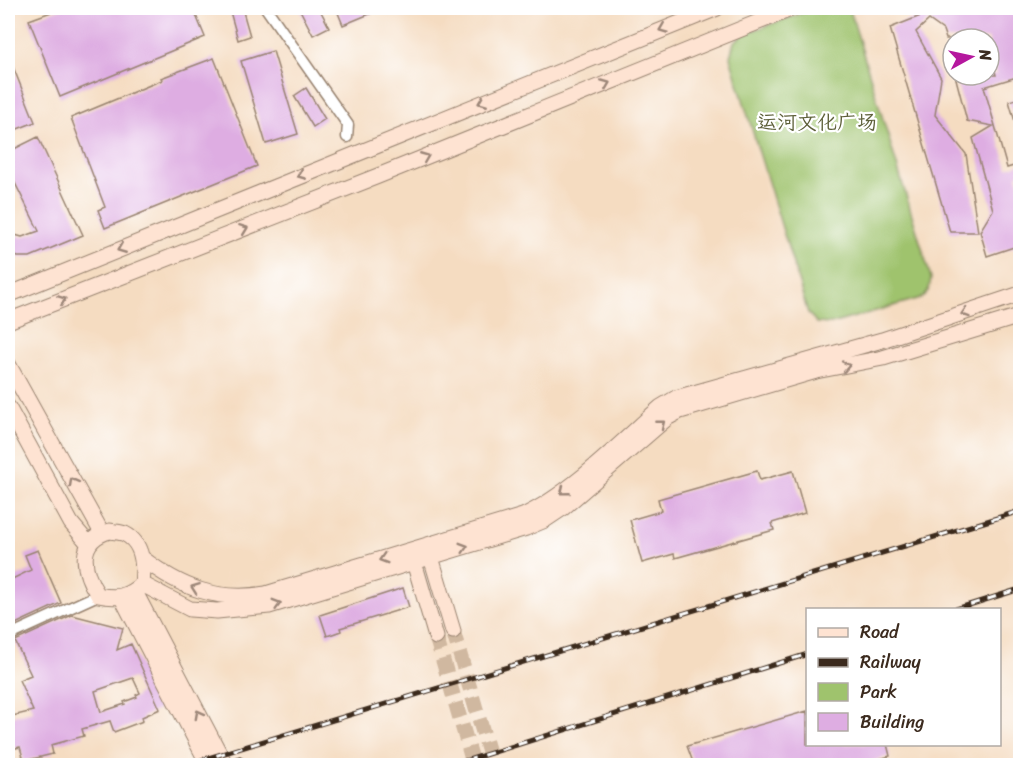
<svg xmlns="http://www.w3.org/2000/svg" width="1028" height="773" viewBox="0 0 1028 773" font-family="Sriracha,'LXGW WenKai TC',sans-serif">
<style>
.green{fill:#9fc36d;stroke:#6d7646;stroke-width:1.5}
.building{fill:#deade2;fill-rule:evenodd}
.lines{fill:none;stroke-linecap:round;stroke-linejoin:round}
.secondary-tunnel{stroke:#d0b8a0;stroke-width:15;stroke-dasharray:15 8;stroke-linecap:butt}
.street-casing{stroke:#988370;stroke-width:13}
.secondary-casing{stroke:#988370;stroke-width:17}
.street{stroke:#fff;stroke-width:10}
.secondary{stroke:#fee3d2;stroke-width:15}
.rail-casing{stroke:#3b2a1e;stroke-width:5}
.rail{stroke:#fff;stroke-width:3;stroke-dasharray:9;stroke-linecap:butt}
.oneway{stroke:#9c8678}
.labels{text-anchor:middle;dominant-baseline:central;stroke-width:4.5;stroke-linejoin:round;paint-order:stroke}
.park-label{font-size:20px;fill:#5e603a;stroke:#fff}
</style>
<rect width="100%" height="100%" fill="#fff"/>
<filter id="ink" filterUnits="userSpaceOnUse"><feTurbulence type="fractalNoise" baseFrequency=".0167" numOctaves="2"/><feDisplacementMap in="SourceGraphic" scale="12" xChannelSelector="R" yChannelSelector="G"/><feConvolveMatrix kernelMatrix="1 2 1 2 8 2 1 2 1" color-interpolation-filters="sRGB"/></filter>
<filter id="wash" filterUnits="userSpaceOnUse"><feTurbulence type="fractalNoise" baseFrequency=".008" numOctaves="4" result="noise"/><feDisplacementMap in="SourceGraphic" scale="24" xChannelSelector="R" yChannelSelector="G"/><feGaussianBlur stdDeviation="1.35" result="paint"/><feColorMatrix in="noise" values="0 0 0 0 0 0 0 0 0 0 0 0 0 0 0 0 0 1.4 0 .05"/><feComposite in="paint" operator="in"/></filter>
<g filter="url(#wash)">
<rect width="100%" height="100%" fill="#f5dcc1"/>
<path class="green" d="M817,8H846L850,10L931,278L929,289L924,297L831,324L817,323L808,313L730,57L734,42L746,33Z"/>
<g id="blocks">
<path class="building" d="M62,8H193L205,37L60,97L29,20Z
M229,8H242L250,36L238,40Z
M299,8H319L329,27L313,35Z
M336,8H384L343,25Z
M920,8H1020V76L984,87L1007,168L1020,164V175H1017L1020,188V245L987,256L980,231L993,210L973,138L993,126L967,121L955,75H996L989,47V39H946L943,30L929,20L916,32L941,78L935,115L966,154L978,232H950L890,28L923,15Z
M273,51L298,134L266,144L241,61Z
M8,54L35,122L15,130L8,110Z
M214,58L257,166L105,228L98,210L105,207L71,118L162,80L161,78Z
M306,88L325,119L313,127L294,96Z
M1020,98V132H1018L1009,101Z
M38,137L83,235L30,257H18L8,254V233L22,237L39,231L8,169V152Z
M757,471L760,480L793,471L805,513L772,523L774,530L675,558L674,554L642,563L630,520L661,511L658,499Z
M38,550L61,603L11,626L8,619V581L31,570L25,555Z
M403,588L409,607L340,628L341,631L327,636L320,615Z
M72,615L123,628L117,650L131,644L160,709L142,717L143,721L114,732L110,721L82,729L84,736L51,745L53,754L24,761L20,747L8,750V717L33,711L19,680L31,675L15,641ZM133,678L140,693L136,695L137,697L124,702L125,704L101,712L95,691Z
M807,711V744H887L890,756L858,765H694L687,746Z"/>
</g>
</g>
<g filter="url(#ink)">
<use href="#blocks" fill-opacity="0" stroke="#988370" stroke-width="1.5"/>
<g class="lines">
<path class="secondary-tunnel" d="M453,631L493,766
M436,637L474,766"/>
<defs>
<path id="street" d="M266,8L348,125L347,137
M8,636L98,595"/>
<path id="secondary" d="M8,295L717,8
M8,321L378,176L793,8
M8,364L102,533
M8,407L71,523L88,543
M110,531C114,532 121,532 125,534C143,543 144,567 142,584C126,597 118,599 98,595C83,572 75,540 110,531Z
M142,558C181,588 217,602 266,594L523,516C571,494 621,442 661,407L676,398L882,340L1020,294
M142,584L190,609L217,611L269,606L526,528L545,520L563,508L667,418L680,411L816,371L883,358L1020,316
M134,590L226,766
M121,596L209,766
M436,637L414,562L419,548L431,557L453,631"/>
</defs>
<use href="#street" class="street-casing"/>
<use href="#secondary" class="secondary-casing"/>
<use href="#street" class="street"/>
<use href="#secondary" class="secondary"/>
<defs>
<path id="rail" d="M953,610L1020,589
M182,766L1020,511
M214,766L240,758
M449,766L808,654"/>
</defs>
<use href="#rail" class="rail-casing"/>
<use href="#rail" class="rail"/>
</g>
<defs><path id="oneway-chevron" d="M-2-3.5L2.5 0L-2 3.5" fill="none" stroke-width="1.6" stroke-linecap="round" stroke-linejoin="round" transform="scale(1.5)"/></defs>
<g class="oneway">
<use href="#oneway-chevron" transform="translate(663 29) rotate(158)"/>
<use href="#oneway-chevron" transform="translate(606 84) rotate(-22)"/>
<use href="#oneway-chevron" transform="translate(482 102) rotate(158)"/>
<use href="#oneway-chevron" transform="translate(425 157) rotate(-22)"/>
<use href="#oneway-chevron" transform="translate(301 175) rotate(158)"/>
<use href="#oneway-chevron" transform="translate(244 229) rotate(-21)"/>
<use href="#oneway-chevron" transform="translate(121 249) rotate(158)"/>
<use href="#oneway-chevron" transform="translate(62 300) rotate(-21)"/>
<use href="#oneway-chevron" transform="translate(965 313) rotate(162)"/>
<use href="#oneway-chevron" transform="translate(846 366) rotate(-11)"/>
<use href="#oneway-chevron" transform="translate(661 424) rotate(-39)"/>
<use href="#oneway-chevron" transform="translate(73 482) rotate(-119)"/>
<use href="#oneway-chevron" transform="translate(564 491) rotate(141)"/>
<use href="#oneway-chevron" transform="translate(464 547) rotate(-17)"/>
<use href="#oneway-chevron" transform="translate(383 559) rotate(163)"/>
<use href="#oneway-chevron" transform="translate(195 588) rotate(-160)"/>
<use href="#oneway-chevron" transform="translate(277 604) rotate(-16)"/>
<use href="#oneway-chevron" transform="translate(199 714) rotate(-118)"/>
</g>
</g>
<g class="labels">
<g class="park-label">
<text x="817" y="122">运河文化广场</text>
</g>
</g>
<rect width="1028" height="773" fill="none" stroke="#fff" stroke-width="30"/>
<rect x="806" y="608" width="195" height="138" fill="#ffffff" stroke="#b1aaa5" stroke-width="1.5"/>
<rect x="818" y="628" width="30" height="9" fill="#fee3d2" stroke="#b1aaa5" stroke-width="1.5"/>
<text x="860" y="638" font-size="18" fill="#3b2a1e">Road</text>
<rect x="818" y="658" width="30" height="9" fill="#3b2a1e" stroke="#b1aaa5" stroke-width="1.5"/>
<text x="860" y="668" font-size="18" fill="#3b2a1e">Railway</text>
<rect x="818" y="683" width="30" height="18" fill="#9fc36d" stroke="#b1aaa5" stroke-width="1.5"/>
<text x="860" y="698" font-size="18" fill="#3b2a1e">Park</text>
<rect x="818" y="713" width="30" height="18" fill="#deade2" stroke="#b1aaa5" stroke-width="1.5"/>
<text x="860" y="728" font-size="18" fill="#3b2a1e">Building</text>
<g transform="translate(971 57) rotate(82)"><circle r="28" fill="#ffffff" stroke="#b1aaa5" stroke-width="1.5"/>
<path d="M0-4.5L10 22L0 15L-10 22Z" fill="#b5179e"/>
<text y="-9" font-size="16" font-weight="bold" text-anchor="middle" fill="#3b2a1e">N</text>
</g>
</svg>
